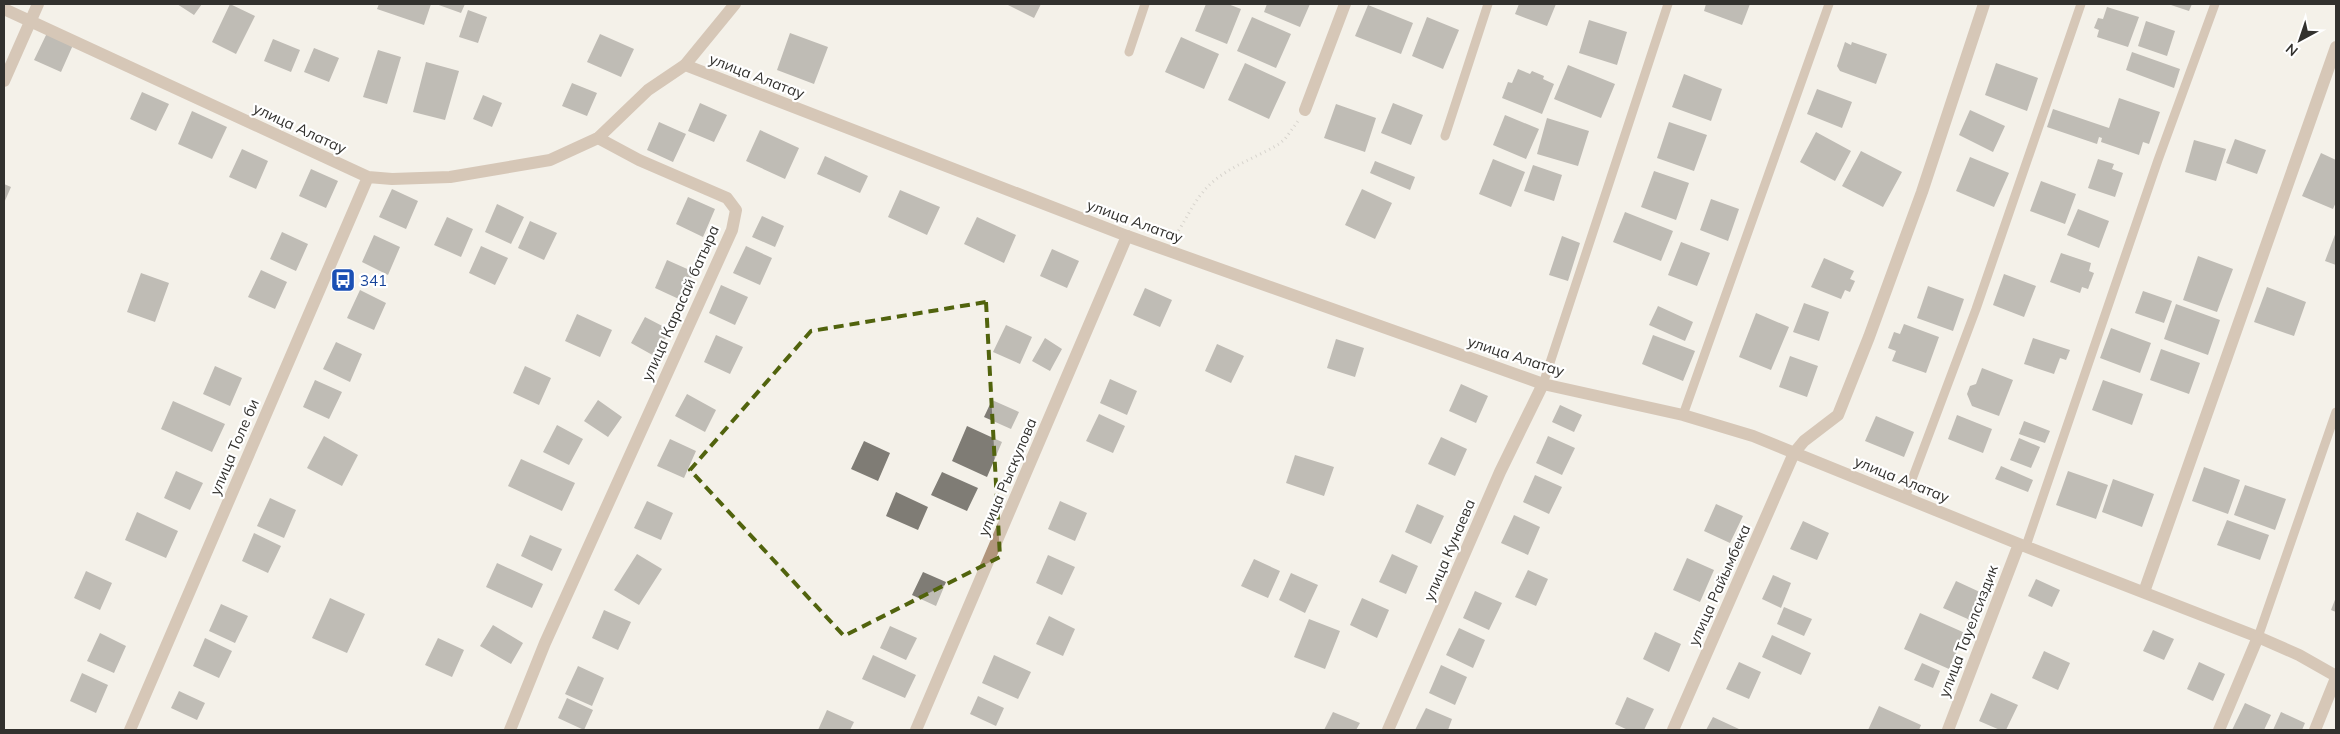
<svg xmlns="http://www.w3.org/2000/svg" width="2340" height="734" viewBox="0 0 2340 734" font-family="Mulish,sans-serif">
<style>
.building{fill:#7f7c75}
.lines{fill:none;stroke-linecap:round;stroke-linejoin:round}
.path{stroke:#b4b2ab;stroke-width:3;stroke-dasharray:1 4;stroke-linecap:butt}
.service{stroke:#b1957b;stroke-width:9}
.minor{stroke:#b1957b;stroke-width:12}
.tertiary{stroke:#b1957b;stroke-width:12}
.marked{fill:none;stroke:#51630d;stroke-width:4;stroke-dasharray:10 6;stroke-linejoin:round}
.labels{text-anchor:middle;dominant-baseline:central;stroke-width:4.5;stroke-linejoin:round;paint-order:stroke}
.street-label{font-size:15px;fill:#32312e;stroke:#fff}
.transit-label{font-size:15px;fill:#164399;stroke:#fff;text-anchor:start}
</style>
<rect width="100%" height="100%" fill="#f4f1e9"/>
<path class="building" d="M177,4H202L194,15Z
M230,4L255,16L236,54L212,42Z
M379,4H431L424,25L377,9Z
M436,4H465L461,13Z
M1006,4H1041L1034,18Z
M1206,4H1228L1241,9L1227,44L1195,31Z
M1267,4H1310L1300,27L1264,12Z
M1519,4H1556L1547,26L1515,14Z
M1706,4H1750L1742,25L1704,11Z
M2168,4H2192L2189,11Z
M1368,5L1413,23L1401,54L1355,36Z
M2107,7L2139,17L2128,47L2097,37L2099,30L2094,28L2098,18L2103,19Z
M468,10L487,17L478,43L459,37Z
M1252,17L1291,34L1276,68L1237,51Z
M1427,17L1459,30L1443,69L1412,56Z
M1589,20L1627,32L1617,65L1579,53Z
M2146,21L2175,31L2167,56L2138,46Z
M47,33L73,45L61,72L34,60Z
M790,33L828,47L814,84L777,70Z
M600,34L634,49L621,77L587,62Z
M1181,37L1219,54L1204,89L1165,72Z
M273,39L300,50L291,72L264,61Z
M1845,42L1851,45L1852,42L1887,54L1876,84L1840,71L1837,66Z
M314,48L339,58L329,82L304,72Z
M378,50L401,57L387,104L363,97Z
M2132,52L2180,69L2174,88L2126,70Z
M426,62L459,71L445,120L413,112Z
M1245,63L1286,82L1269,119L1228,100Z
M1996,63L2038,78L2027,111L1985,95Z
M1568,65L1615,84L1601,118L1554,99Z
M1518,69L1530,74L1532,71L1544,76L1543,79L1554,84L1542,114L1502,98L1508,82L1512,83Z
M1684,74L1722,89L1711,121L1672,107Z
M572,83L597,93L587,116L562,106Z
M1817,89L1852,102L1842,128L1807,114Z
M142,92L169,104L156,131L130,119Z
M483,95L502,103L492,127L473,119Z
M2119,98L2160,112L2149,144L2143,142L2139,155L2101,142L2102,138L2099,137L2097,144L2047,127L2053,109L2109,128Z
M700,103L727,115L714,142L688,131Z
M1393,103L1423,115L1411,145L1381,133Z
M1336,104L1376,118L1365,152L1324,138Z
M1970,110L2005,126L1993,152L1959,135Z
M192,111L227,127L212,159L178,144Z
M1505,115L1539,129L1526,159L1493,145Z
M1547,118L1589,131L1578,166L1537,154Z
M659,122L686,134L673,162L647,150Z
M1669,122L1707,135L1694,171L1657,158Z
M760,130L799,148L785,179L746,161Z
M1816,132L1851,151L1835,181L1800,162Z
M2235,139L2266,150L2257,174L2226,163Z
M2194,140L2226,149L2216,181L2185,172Z
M242,149L268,161L256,189L229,177Z
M1861,151L1902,172L1883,207L1842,186Z
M2321,153L2336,160V202L2333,209L2302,196Z
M825,156L868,176L860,193L817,174Z
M1970,157L2009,173L1994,207L1956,191Z
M1493,159L1525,172L1511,207L1479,194Z
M2098,159L2114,164L2112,169L2123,173L2115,197L2088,188Z
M1375,161L1415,177L1410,190L1370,173Z
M1533,165L1562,175L1554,201L1524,191Z
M311,169L338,181L326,208L299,196Z
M1654,171L1689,183L1676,220L1641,207Z
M2041,181L2076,194L2065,224L2030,211Z
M4,184L11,187L4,203Z
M392,189L418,201L406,229L379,217Z
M1362,189L1392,203L1375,239L1345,225Z
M900,190L940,207L927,235L888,217Z
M688,197L715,209L703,237L676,224Z
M1711,199L1739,209L1728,241L1700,230Z
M497,204L524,217L511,244L485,232Z
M2078,209L2109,221L2099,248L2067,235Z
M1625,212L1673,231L1661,261L1613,242Z
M762,216L784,226L775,247L752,237Z
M447,217L473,229L461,257L434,245Z
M977,217L1016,235L1004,263L964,244Z
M530,221L557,233L544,260L518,248Z
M282,232L308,244L296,271L270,259Z
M2336,232V265L2325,261Z
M374,235L400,247L388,275L362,262Z
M1562,236L1580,243L1568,281L1549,275Z
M1681,242L1710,253L1697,286L1668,275Z
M481,246L508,258L495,285L469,273Z
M746,246L772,258L760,285L733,273Z
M1052,249L1079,261L1067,288L1040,276Z
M2061,253L2091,263L2089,271L2094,273L2088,289L2082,287L2080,293L2050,282Z
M2198,256L2233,269L2217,312L2183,300Z
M1824,258L1854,271L1850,279L1855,281L1850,292L1845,290L1841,299L1811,287Z
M667,260L694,272L681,300L655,288Z
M261,270L287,282L275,309L248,297Z
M141,273L169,283L155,322L127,312Z
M2004,274L2036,286L2024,317L1993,305Z
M721,285L748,297L735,325L709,313Z
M1928,286L1964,299L1953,331L1917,318Z
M2267,287L2306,302L2294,336L2254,322Z
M1145,288L1172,300L1160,327L1133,315Z
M360,290L386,303L374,330L347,318Z
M2143,291L2172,301L2164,323L2135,313Z
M1804,303L1829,312L1819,341L1793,332Z
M2176,304L2220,320L2208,355L2164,339Z
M1658,306L1693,322L1685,341L1649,325Z
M1756,313L1789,327L1771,370L1739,357Z
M577,314L612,330L600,357L565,341Z
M645,317L670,330L656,357L631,343Z
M1904,324L1939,337L1926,373L1892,361L1896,351L1888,348L1894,332L1900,334Z
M1006,325L1032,337L1020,364L993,352Z
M2111,328L2151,343L2140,373L2100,358Z
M716,335L743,347L730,374L704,362Z
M1653,335L1695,351L1683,381L1642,364Z
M1045,338L1062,349L1050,371L1032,361Z
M2033,338L2070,350L2066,360L2060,358L2054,374L2024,364Z
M1336,339L1364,348L1355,377L1327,368Z
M336,342L362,354L350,382L323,369Z
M1217,344L1244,356L1231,383L1205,371Z
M2161,349L2200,363L2189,394L2150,380Z
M1790,356L1818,366L1807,397L1779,387Z
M215,366L242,378L230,406L203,394Z
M525,366L551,378L539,405L513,393Z
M1982,368L2013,380L1999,416L1972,406L1967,394L1970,386L1976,384Z
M1110,379L1137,391L1127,415L1100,403Z
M315,380L342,392L329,419L303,407Z
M2103,380L2143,394L2132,425L2092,410Z
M1461,384L1488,396L1476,423L1449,411Z
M687,394L716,410L705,432L675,416Z
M598,400L622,417L608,437L584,421Z
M992,400L1019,412L1011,429L984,417Z
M173,401L225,424L212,452L161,429Z
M1560,405L1582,415L1574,432L1552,422Z
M1099,414L1125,426L1113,453L1086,441Z
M1957,415L1992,429L1983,453L1948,439Z
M1876,416L1914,432L1904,457L1865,441Z
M2024,421L2050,431L2045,443L2019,434Z
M557,425L583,439L569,465L543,452Z
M967,426L1002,442L987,477L952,461Z
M324,436L358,455L342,486L307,468Z
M1548,436L1575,448L1562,475L1536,463Z
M1441,437L1467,449L1455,476L1428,464Z
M2019,438L2040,447L2031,468L2010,460Z
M670,439L696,451L684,478L657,466Z
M864,441L890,453L878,481L851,469Z
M1295,455L1334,467L1324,496L1286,483Z
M521,459L575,483L562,511L508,486Z
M2001,466L2033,480L2028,492L1995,479Z
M2204,467L2240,480L2228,514L2192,501Z
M176,471L203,483L190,510L164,498Z
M2068,471L2108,485L2096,519L2056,505Z
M942,472L978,488L967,511L931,495Z
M1535,475L1562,487L1549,514L1523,502Z
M2113,479L2154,494L2142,527L2102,512Z
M2245,485L2286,499L2275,530L2234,515Z
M896,492L928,507L918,530L886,516Z
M270,498L296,510L284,538L257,526Z
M647,501L673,513L661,540L634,528Z
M1060,501L1087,513L1075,541L1048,529Z
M1417,504L1444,516L1431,544L1405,532Z
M1716,504L1743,516L1730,543L1704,531Z
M137,512L178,531L166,558L125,540Z
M1514,515L1540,527L1528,555L1501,543Z
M2227,520L2269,535L2260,560L2217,545Z
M1803,521L1829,533L1817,560L1790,549Z
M254,533L281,546L268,573L242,561Z
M530,535L562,549L552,571L521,556Z
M637,554L662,569L639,605L614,590Z
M1392,554L1418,566L1406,594L1379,582Z
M1048,555L1075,567L1062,595L1036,583Z
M1687,558L1714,570L1700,602L1673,590Z
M1254,559L1280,571L1268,598L1241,586Z
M497,563L543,584L532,608L486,587Z
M1528,570L1548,579L1536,606L1515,597Z
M86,571L112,583L100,610L74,598Z
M923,572L946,582L936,606L912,595Z
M1291,573L1318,585L1305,613L1279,600Z
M1773,575L1791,583L1781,608L1762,599Z
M2036,579L2060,590L2052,607L2028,596Z
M1956,581L1982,593L1970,620L1943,608Z
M1475,591L1502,603L1489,630L1463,618Z
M2336,597V612L2331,610Z
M330,598L365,614L347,653L312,638Z
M1362,598L1389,610L1377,638L1350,625Z
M221,604L248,616L235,643L209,631Z
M1784,607L1812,619L1804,636L1777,624Z
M604,610L631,622L618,650L592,638Z
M1920,613L1965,633L1949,669L1904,649Z
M1049,616L1075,629L1063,656L1036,644Z
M1309,619L1340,631L1325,669L1294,657Z
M493,625L523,643L511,664L480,646Z
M890,626L917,638L906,660L880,648Z
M1459,628L1485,640L1473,668L1446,655Z
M2153,630L2174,639L2164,660L2143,651Z
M1655,632L1681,644L1669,672L1643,659Z
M100,633L126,646L114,673L87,661Z
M1772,635L1811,653L1801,675L1762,657Z
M205,638L232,651L219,678L193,666Z
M438,638L464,650L452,677L425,665Z
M2044,651L2070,663L2058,690L2032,678Z
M873,655L916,675L905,698L862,679Z
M994,655L1031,672L1018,699L982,683Z
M1739,662L1761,672L1749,699L1726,689Z
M2199,662L2225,674L2213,701L2187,689Z
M1922,663L1940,671L1933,688L1914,680Z
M1441,665L1467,677L1455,705L1429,693Z
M578,666L604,678L592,706L565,694Z
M82,673L108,685L96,713L70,701Z
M179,691L205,703L197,720L171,708Z
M1991,693L2018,705L2006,730H2000L1979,721Z
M978,696L1004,708L996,726L970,714Z
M1627,697L1654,709L1644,730H1628L1615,724Z
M567,698L593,710L584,730L558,718Z
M2245,703L2271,715L2264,730H2232Z
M1879,706L1921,725L1919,730H1868Z
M1426,708L1452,719L1448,730H1415Z
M827,710L854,722L850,730H818Z
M1333,712L1360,723L1356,730H1324Z
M2281,712L2305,723L2302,730H2273Z
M1713,717L1739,729L1738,730H1706Z"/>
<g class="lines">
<path class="path" d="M1173,239C1184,224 1191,206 1203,192C1221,169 1254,159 1279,144L1285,139L1298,121"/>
<path class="service" d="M1129,52L1145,4
M1445,136L1488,4
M1543,384L1668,4
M1683,415L1829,4
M1905,498L1976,309L2081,4
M2026,546L2158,160L2215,4
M2258,637L2336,412"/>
<path class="minor" d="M685,65L735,4
M4,81L38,4
M1305,110L1345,4
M2144,592L2336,47
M510,730L545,643L732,230L736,210L727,198L639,160L598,138
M916,730L1127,236
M1388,730L1500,472L1543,384
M1673,730L1794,453L1804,441L1838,415L1869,337L1922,192L1984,4
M2219,730L2258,637
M2315,730L2336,678"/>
<path class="tertiary" d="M4,9L368,177L392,179L450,177L550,160L598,138L648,90L685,65L1127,236L1543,384L1683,415L1753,436L2019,544L2258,637L2299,655L2336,676
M130,730L368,177
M1948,730L2019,544"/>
</g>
<path d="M0 0H2340V734H0ZM986,302L1000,557L844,636L690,470L811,331Z" fill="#f4f1e9" fill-opacity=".55" fill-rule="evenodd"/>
<path class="marked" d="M986,302L1000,557L844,636L690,470L811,331Z"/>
<defs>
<symbol id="bus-square" viewBox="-11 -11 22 22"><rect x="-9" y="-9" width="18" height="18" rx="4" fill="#1a4fb4" stroke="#fff"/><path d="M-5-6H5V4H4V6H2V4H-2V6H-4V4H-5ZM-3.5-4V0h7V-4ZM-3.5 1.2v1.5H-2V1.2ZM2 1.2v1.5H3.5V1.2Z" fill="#fff"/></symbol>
</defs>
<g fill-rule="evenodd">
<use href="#bus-square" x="329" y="266" width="28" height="28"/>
</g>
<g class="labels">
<g class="street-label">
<text transform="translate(757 76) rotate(21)">улица Алатау</text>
<text transform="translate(300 128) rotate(25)">улица Алатау</text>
<text transform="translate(1135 221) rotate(20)">улица Алатау</text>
<text transform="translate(680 303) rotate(-66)">улица Карасай батыра</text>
<text transform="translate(1516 356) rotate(18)">улица Алатау</text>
<text transform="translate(234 447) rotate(-67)">улица Толе би</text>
<text transform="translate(1007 477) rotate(-67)">улица Рыскулова</text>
<text transform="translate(1902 479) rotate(22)">улица Алатау</text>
<text transform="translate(1449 550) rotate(-67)">улица Кунаева</text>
<text transform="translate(1719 585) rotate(-66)">улица Райымбека</text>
<text transform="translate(1968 631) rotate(-69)">улица Тауелсиздик</text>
</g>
<g class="transit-label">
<text x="360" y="280">341</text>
</g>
</g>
<rect width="2340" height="734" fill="none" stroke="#32312e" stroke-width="10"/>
<g transform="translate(2300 40) rotate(220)" stroke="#ffffff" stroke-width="4" paint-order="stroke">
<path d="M0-4L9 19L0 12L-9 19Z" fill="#32312e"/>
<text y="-8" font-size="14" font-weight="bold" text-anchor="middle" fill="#32312e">N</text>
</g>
</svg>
